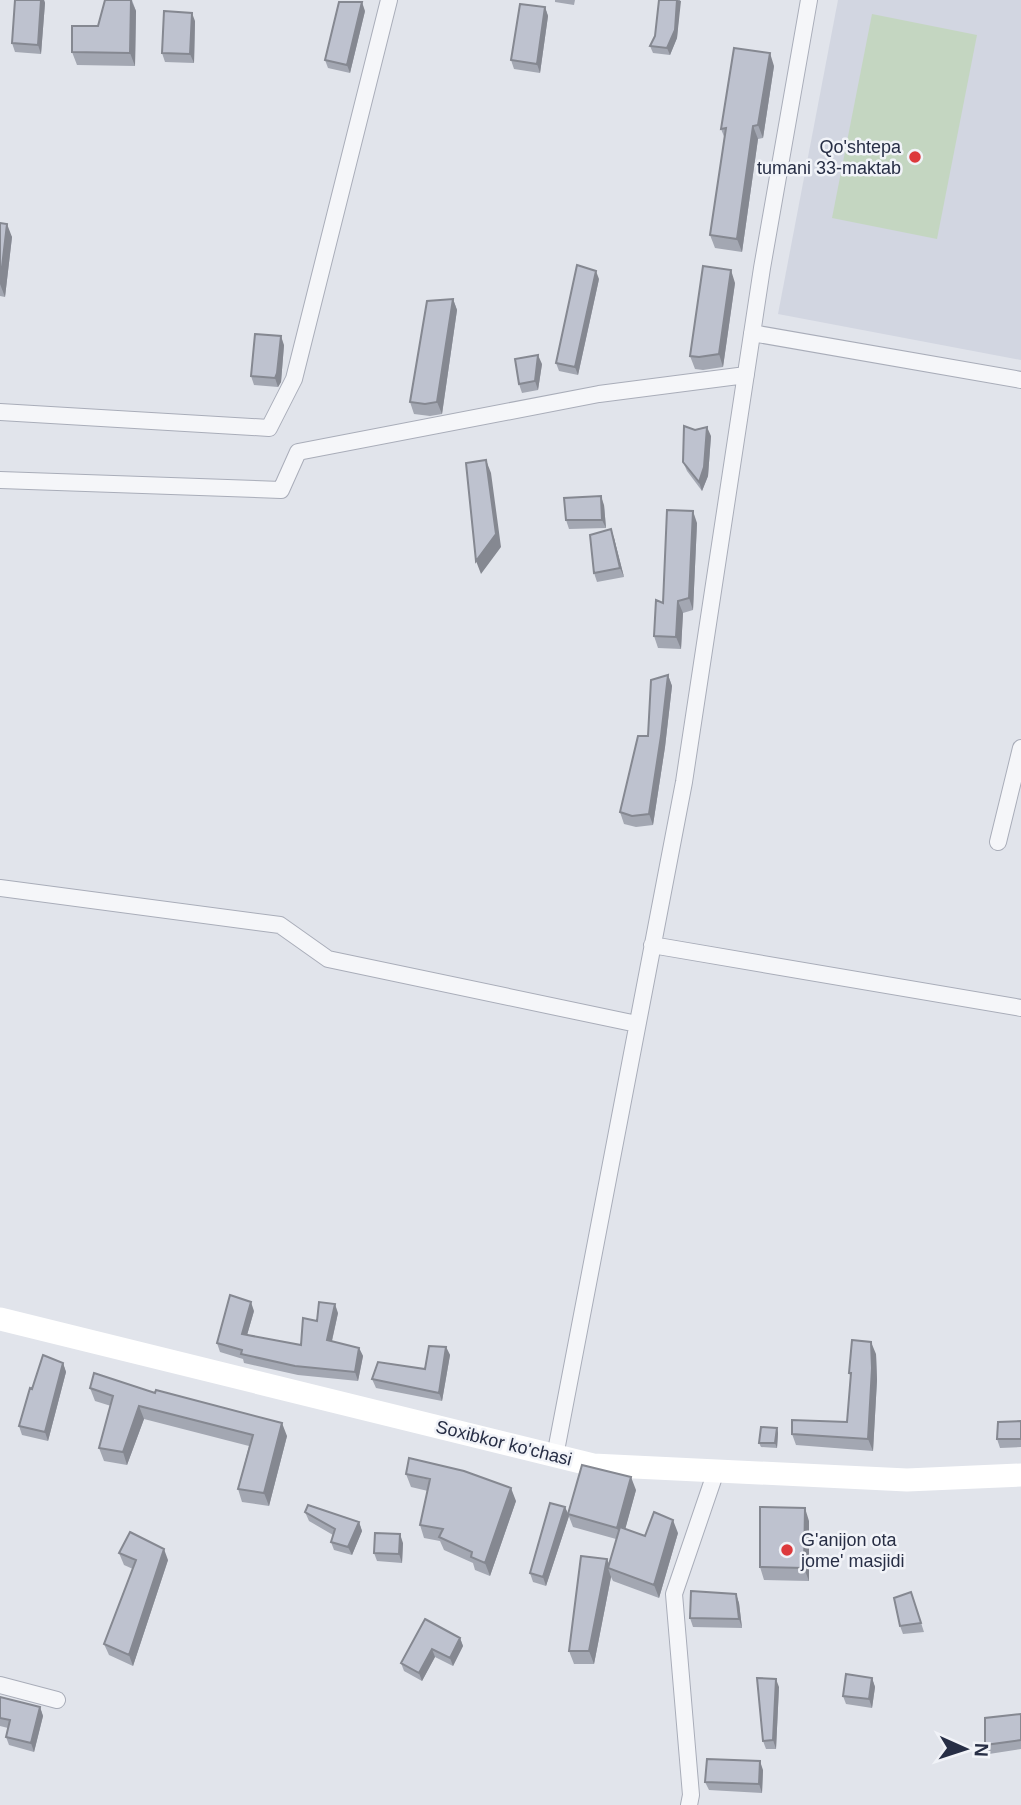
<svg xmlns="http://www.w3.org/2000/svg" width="1021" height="1805" viewBox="0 0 1021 1805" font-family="Arial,sans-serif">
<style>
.built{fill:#d2d6e1}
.green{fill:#c4d6c1}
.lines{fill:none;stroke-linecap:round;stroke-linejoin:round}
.minor-casing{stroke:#a9adb9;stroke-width:18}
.minor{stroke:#f5f6f9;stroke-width:16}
.secondary{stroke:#fff;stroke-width:23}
.wall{fill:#a3a7b2}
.shaded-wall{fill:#858891}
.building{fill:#bec2cf;stroke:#858891;stroke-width:2}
.poi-dot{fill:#dd393c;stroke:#f1f3f8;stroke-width:2.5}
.labels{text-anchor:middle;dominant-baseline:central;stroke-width:5;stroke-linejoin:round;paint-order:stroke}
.poi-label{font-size:18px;fill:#272e45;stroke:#f1f3f8;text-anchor:end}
.street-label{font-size:18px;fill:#272e45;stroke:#f1f3f8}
</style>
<rect width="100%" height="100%" fill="#e1e4eb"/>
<path class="built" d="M838,0H1021V360L778,314Z"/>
<path class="green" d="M872,14L977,35L937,239L832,218Z"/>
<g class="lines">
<defs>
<path id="minor" d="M752,333L1021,380
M0,412L269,428L294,379L389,0
M0,480L281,490L298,452L599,394L746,375
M998,842L1021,748
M0,888L280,925L328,959L637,1024
M652,945L1021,1008
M555,1456L684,782L762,268L809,0
M0,1685L57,1700
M689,1805L691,1795L674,1594L716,1471"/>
</defs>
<use href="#minor" class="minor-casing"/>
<use href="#minor" class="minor"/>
<path class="secondary" d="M0,1319L593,1465L907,1480L1021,1475"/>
</g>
<path class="wall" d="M15,0H44L45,3L41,54L15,52L12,43Z
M105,0H132L136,11L135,66L77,65L72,52L98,26Z
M555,0H575L574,5L555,2Z
M659,0H680L677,38L670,55L653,53L650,46L655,36Z
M545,7L548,16L540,73L514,69L511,60Z
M365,11L350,73L328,68L325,60Z
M195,21L194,63L165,62L162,53Z
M774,66L763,138L758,139L742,252L715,248L710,235L725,139L721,129Z
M0,223L12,237L5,297L0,296Z
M599,279L578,375L559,371L556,363Z
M735,283L723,367L703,370L695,369L690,356Z
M453,299L457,310L442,414L430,416L414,414L410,402Z
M284,345L281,382L278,387L254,385L251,376Z
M542,364L538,390L522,393L519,384Z
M711,436L708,476L702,491L687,471L683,462Z
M604,505L606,528L569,529L566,520Z
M697,523L693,610L683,613L681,649L658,648L654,636L663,603Z
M614,538L624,577L597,582L594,573Z
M668,675L672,686L665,747L653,825L636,827L624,824L620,812L648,736Z
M254,1311L247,1335L301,1345L317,1321L338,1313L332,1341L359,1348L363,1356L358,1381L298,1375L244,1363L243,1359L220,1352L217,1343Z
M446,1347L450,1355L442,1401L376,1388L372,1379L425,1369Z
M876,1354L877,1380L873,1451L796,1445L792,1434L847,1422L851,1378L849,1373Z
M63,1363L66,1372L48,1441L22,1435L19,1426L32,1389Z
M90,1388L287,1436L269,1506L242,1502L238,1489L249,1446L144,1419L127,1465L104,1461L99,1448L111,1406L95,1401Z
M1021,1421V1447L1000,1448L997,1439Z
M777,1428L778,1433L777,1448L761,1447L759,1443Z
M406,1474L516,1501L490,1576L475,1570L473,1563L444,1550L440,1541L424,1538L420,1525L428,1491L411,1487Z
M636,1490L625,1529L645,1536L678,1533L659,1598L613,1581L611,1577L594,1664H574L569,1651L607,1559L609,1564L616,1539L573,1527L568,1514Z
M565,1507L569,1516L546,1586L533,1582L530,1573Z
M305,1512L359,1522L362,1531L352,1555L334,1550L331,1542L333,1535L309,1521Z
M809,1521V1581L764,1580L760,1567Z
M403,1543L402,1563L377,1561L374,1553Z
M119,1553L168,1560L133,1666L109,1655L104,1644L133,1569L124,1565Z
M911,1592L924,1632L903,1634L900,1626Z
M736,1594L739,1603L742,1628L693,1627L690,1618Z
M425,1619L460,1638L463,1646L453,1666L435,1657L422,1681L404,1671L401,1663Z
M872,1678L875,1687L872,1708L846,1704L843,1696Z
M779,1687L776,1749H766L763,1741Z
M0,1697L40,1707L43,1716L34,1752L9,1745L6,1737L8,1728L0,1726Z
M1021,1714V1749L989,1754L985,1745Z
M763,1770L762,1793L709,1790L705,1782Z"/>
<path class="shaded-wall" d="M41,0H44L45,3L41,54L38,45Z
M131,0L136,11L135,66L130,53Z
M677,0L681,1L677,38L670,55L667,48Z
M362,2L365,11L350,73L347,65Z
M545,7L548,16L540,73L537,64Z
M192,13L195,21L194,63L190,54Z
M770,53L774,66L763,138L758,125Z
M753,126L758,139L742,252L737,239Z
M7,224L12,237L5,297L0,284Z
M731,270L735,283L723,367L719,354Z
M596,271L599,279L578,375L575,367Z
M453,299L457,310L442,414L437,402Z
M281,336L284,345L281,382L278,387L275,378Z
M538,355L542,364L538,390L535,381Z
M707,427L711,436L708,476L702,491L699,482Z
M486,460L491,473L501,547L481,574L476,561Z
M601,496L604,505L606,528L602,520Z
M693,511L697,523L693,610L689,598Z
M611,529L614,538L624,577L620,568Z
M678,601L683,613L681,649L676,637Z
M668,675L672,686L665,747L653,825L649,814Z
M251,1302L254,1311L245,1342L242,1334Z
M335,1304L338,1313L330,1349L327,1340Z
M871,1342L876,1354L877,1380L873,1451L868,1439Z
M446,1347L450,1355L442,1401L439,1393Z
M359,1348L363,1356L358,1381L355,1372Z
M63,1363L66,1372L48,1441L45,1432Z
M139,1406L144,1419L127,1465L123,1452Z
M282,1423L287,1436L269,1506L264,1493Z
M777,1428L778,1433L777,1448L775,1443Z
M631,1477L636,1490L622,1541L617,1528Z
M511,1488L516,1501L490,1576L485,1563Z
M565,1507L569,1516L546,1586L543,1577Z
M805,1508L809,1521V1581L804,1568Z
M673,1520L678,1533L659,1598L654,1585Z
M359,1522L362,1531L352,1555L348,1547Z
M400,1534L403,1543L402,1563L399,1554Z
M164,1549L168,1560L133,1666L129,1655Z
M607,1559L611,1569L608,1568L611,1577L594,1664L589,1651Z
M736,1594L739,1603L742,1628L739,1619Z
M460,1638L463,1646L453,1666L450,1658Z
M432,1649L435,1657L422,1681L419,1673Z
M872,1678L875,1687L872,1708L869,1699Z
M776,1679L779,1687L776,1749L773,1740Z
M40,1707L43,1716L34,1752L31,1743Z
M760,1761L763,1770L762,1793L759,1784Z"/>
<path class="building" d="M15,0H41L38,45L12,43Z
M105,0H131L130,53L72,52V26H98Z
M659,0H677L675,30L667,48L650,46L655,36Z
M339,2H362L347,65L325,60Z
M520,4L545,7L537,64L511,60Z
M164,11L192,13L190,54L162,53Z
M734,48L770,53L758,125L753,126L737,239L710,235L726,128L721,129Z
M0,223L7,224L0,284Z
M577,265L596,271L575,367L556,363Z
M703,266L731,270L719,354L699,357L690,356Z
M453,299L437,402L425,404L410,402L427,301Z
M255,334L281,336L277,373L275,378L251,376Z
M538,355L535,381L519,384L515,359Z
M684,426L695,430L707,427L704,467L699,482L683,462Z
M486,460L496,534L476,561L466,463Z
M601,496L602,520H566L564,498Z
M667,510L693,511L689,598L678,601L676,637L654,636L656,600L663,603Z
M611,529L620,568L594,573L590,535Z
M668,675L661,736L649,814L632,816L620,812L638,736H648L651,680Z
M230,1295L251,1302L242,1334L301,1345L303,1318L317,1321L319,1302L335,1304L327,1340L359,1348L355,1372L295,1366L241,1354L242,1350L217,1343Z
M852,1340L871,1342L872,1368L868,1439L792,1434V1420L847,1422L851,1373H849Z
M429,1346L446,1347L439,1393L372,1379L378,1362L425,1369Z
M43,1355L63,1363L45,1432L19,1426L30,1388L32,1389Z
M94,1373L155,1393L156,1390L282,1423L264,1493L238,1489L253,1435L139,1406L123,1452L99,1448L113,1396L90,1388Z
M1021,1421V1439H997L998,1422Z
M761,1427L777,1428L775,1443H759Z
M409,1458L464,1471L511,1488L485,1563L471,1557L472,1552L439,1537L443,1529L420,1525L430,1479L406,1474Z
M582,1465L631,1477L617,1528L568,1514Z
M550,1503L565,1507L543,1577L530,1573Z
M308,1505L359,1522L348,1547L331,1542L335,1529L305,1512Z
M760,1507L805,1508L804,1568L760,1567Z
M654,1512L673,1520L654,1585L608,1568L620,1527L645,1536Z
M130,1532L164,1549L129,1655L104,1644L136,1560L119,1553Z
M375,1533L400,1534L399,1554L374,1553Z
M581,1556L607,1559L589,1651H569Z
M691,1591L736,1594L739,1619L690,1618Z
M911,1592L921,1623L900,1626L894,1598Z
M425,1619L460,1638L450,1658L432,1649L419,1673L401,1663Z
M846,1674L872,1678L869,1699L843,1696Z
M757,1678L776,1679L773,1740L763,1741Z
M0,1697L40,1707L31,1743L6,1737L10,1720L0,1718Z
M1021,1714V1740L985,1745V1718Z
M707,1759L760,1761L759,1784L705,1782Z"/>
<g class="poi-dot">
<circle cx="915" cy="157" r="7"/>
<circle cx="787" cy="1550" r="7"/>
</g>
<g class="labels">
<g class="poi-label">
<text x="901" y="147">Qo'shtepa<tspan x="901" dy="21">tumani 33-maktab</tspan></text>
<text x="801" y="1540" text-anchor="start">G'anijon ota<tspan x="801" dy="21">jome' masjidi</tspan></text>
</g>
<g class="street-label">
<text transform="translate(504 1443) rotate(14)">Soxibkor ko'chasi</text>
</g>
</g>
<g transform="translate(965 1749) rotate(93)" stroke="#f1f3f8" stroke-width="5" paint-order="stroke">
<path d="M0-5L12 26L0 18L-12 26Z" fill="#272e45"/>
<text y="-10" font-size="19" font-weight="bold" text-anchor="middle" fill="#272e45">N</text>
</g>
</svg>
